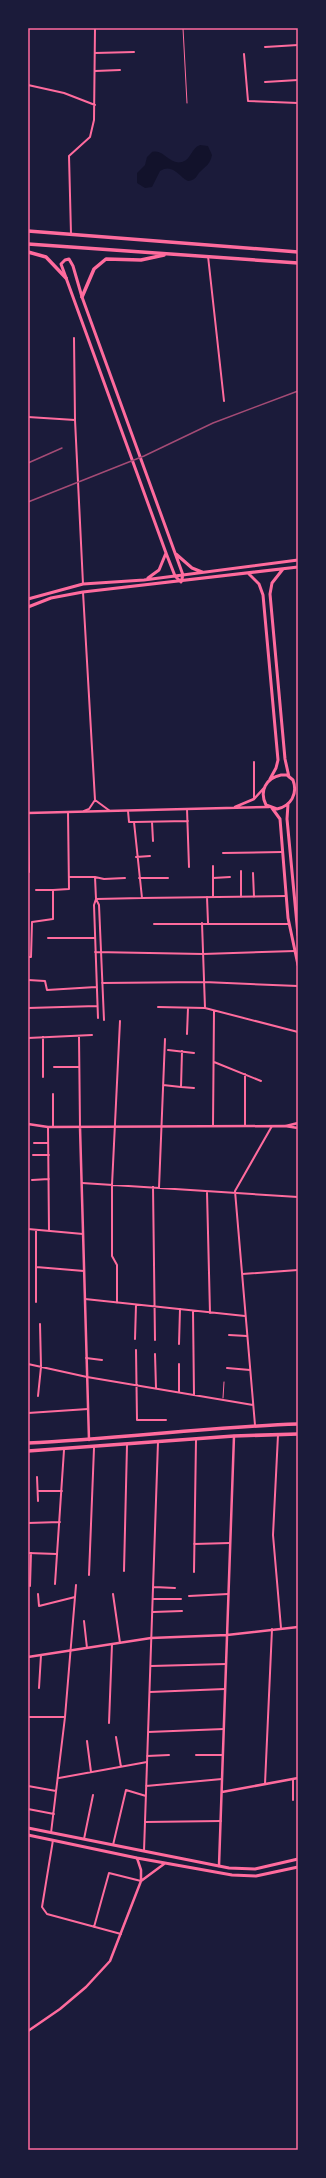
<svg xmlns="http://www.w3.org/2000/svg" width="326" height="2178" viewBox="0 0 326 2178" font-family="Cabin,sans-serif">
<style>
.water{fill:#12122b}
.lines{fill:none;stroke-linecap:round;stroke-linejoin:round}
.service{stroke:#ff6b9d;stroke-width:1}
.minor{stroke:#ff6b9d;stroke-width:2}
.tertiary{stroke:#ff6b9d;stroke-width:2.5}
.secondary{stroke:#ff6b9d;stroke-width:3}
.primary{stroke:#ff6b9d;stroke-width:3.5}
.rail{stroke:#a44b75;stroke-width:1.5}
.neatline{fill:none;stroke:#ff6b9d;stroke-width:1.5}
</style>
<rect width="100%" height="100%" fill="#1b1b3a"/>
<path class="water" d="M200,145L208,146L212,155C210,164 207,165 201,171C196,175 197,180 188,181C178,176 173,163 160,171L152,187L145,188L137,183V173L145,165L147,157L152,152C165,149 168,165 182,162C191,160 191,148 200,145Z"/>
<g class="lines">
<path class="service" d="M183,28L187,103
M223,1398L224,1382"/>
<path class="minor" d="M265,47L298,45
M95,53L134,52
M244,54L248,101L298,103
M95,71L120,70
M265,82L298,80
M28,85L64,93L95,105
M71,234L69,156L90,137L94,120L95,28
M208,256L224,401
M74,338L75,420L83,584
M28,417L75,420
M83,592L95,800
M254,798V762
M95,800L110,811
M187,809L189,867
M84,811L89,809L95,800
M128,811L129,822H134
M28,813L29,872
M188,821L134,822L142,898L286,896
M152,822L153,841
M223,853L282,852
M136,857L150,856
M213,866V896
M241,871V897
M253,873L254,897
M70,877H95L96,899L94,905L98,1018
M95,877L104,879L125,878
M139,878H168
M213,878L230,877
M36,890H53
M207,897L208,923
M96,899L99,905L104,1020
M96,899L142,898
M202,923L205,1008
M154,924H289
M48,938H95
M95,952L203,954L295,951
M28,957H31L32,922L53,919V890L69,889L68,812
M28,980L45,981L47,990L96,987
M102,983L204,982L298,986
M158,1007L205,1008L298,1032
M28,1008L97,1006
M187,1034L188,1008
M79,1036L80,1127
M43,1037V1077
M28,1038L92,1035
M168,1050L194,1053
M214,1062L261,1081
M54,1067H79
M245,1074V1126
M163,1085L181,1087L182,1051
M181,1087L194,1088
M53,1094V1127
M213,1126L214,1011
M48,1127L49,1231
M34,1143H48
M33,1155H49
M32,1180L49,1179
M82,1183L298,1197
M153,1187L155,1340
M159,1188L165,1039
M207,1192L210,1313
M28,1229L83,1234
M36,1230V1267L84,1271
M242,1274L298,1270
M85,1299L245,1316
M36,1302V1267
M117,1303V1265L112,1256V1185L120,1021
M193,1311L194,1395
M229,1335L247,1336
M135,1339L136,1305
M179,1344L180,1309
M136,1350L137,1420H166
M155,1354L156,1388
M86,1358L102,1360
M28,1364L87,1377L253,1405
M179,1364V1392
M227,1368L250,1370
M38,1396L41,1367L40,1324
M28,1413L88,1409
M255,1425L235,1191L272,1126
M278,1435L273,1535L281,1628
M37,1477L38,1501
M38,1491H62
M28,1523L60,1522
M194,1544L230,1543
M28,1553L57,1554
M124,1571L127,1445
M194,1572L196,1440
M89,1575L94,1448
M55,1584L64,1450
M30,1586L31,1553
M154,1587L175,1588
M38,1594L39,1606L75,1597
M113,1594L120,1643
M189,1596L228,1594
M153,1599H181
M153,1612L182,1611
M84,1621L87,1648
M151,1666L226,1664
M39,1688L41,1655
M150,1692L225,1689
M28,1717H65
M109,1723L112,1644
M148,1732L224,1729
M116,1737L121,1767
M87,1741L91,1772
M196,1755H223
M147,1756L169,1755
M59,1778L147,1762
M293,1779V1800
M265,1784L272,1629
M28,1786L56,1791
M146,1786L222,1779
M28,1809L54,1814
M145,1822L221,1821
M51,1833L65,1717L76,1585
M84,1839L93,1795
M53,1840L42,1907L47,1914L121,1934
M113,1845L126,1790L146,1796
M144,1851L158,1442
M94,1927L109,1873L141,1881"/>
<path class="tertiary" d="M235,807L254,799L264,788
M28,813L269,807
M28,1124L48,1127L285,1126L298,1128
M286,1126L298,1123
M80,1127L89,1440
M28,1657L151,1638L227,1635L298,1627
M222,1792L298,1778
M137,1858L141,1870V1881
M219,1866L234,1436
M28,2031L60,2009L86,1987L110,1961L141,1881L164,1864"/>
<path class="secondary" d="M69,259L73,266L82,297L183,575L181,582L175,576L166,553L61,264L65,260Z
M176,554L192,568L202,572
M283,569L272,583L270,594L285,759L289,777
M248,573L259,584L263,595L278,760L276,768L270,779
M148,578L159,570L166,553
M28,599L83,584L144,580L298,560
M28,607L51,598L83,592L298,567
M281,775H287L293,780C298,794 291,806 277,809L266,805C259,791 266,778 281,775Z
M288,804L287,819L298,935
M272,808L280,819L288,918L298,965
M28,1828L229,1868L255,1869L298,1859
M28,1835L137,1858L232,1875L256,1876L298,1867"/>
<path class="primary" d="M28,231L298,252
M28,244L298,263
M28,252L46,257L66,278
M82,297L94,269L106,259L141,260L164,255
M28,1443C118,1439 208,1427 298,1424
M28,1451L234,1436L298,1434"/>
<path class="rail" d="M28,463L62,448
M28,502L144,456L213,423L298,391"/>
</g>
<rect width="326" height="2178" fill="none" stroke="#1b1b3a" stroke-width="58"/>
<rect x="29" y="29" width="268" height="2120" class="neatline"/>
</svg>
